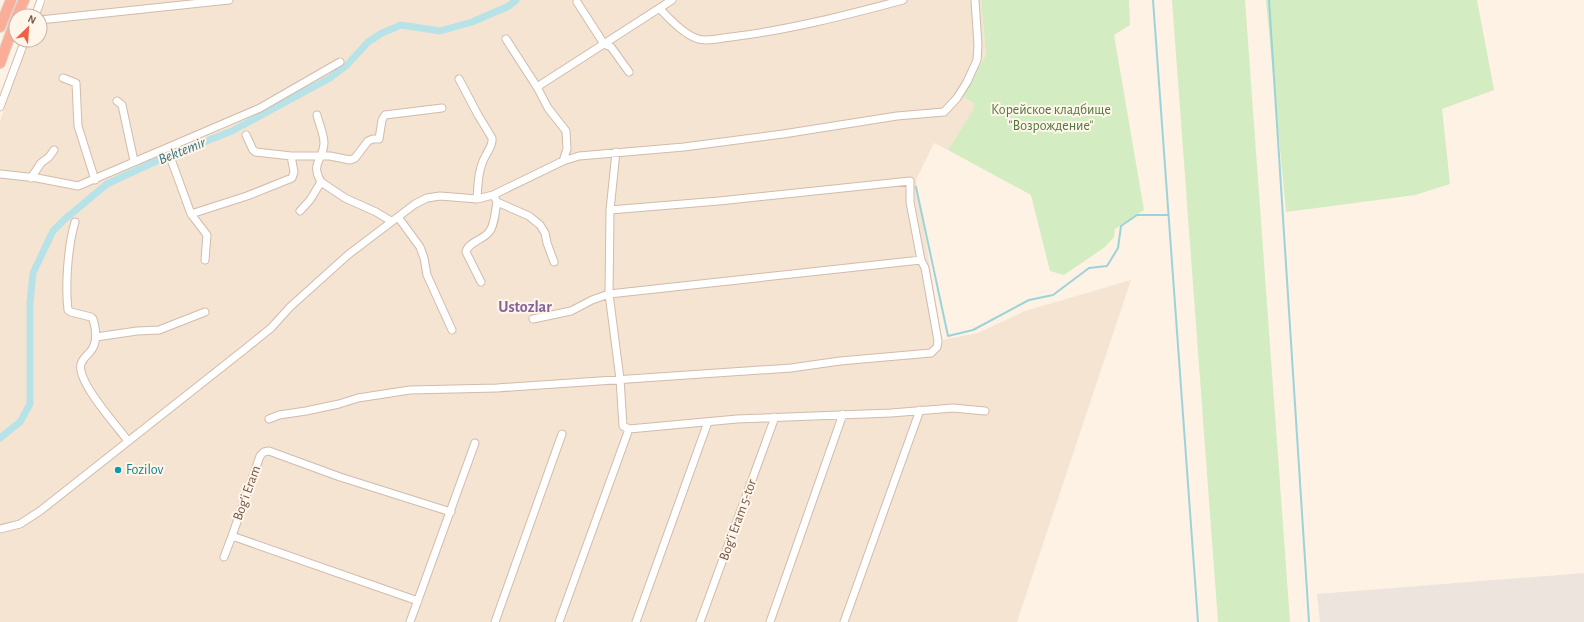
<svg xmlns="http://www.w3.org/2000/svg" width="1584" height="622" viewBox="0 0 1584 622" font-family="'Alegreya Sans',sans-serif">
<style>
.residential{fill:#f5e4d1}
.industrial{fill:#ede4de}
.green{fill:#d4ecc1}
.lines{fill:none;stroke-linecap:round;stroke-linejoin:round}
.stream{stroke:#9cd3da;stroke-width:2}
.canal{stroke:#b7e3e8;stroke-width:7}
.minor-casing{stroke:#d1bbac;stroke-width:9}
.highway-casing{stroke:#dcd3cf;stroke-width:12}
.minor{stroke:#fff;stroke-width:7}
.highway{stroke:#fbad97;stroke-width:10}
.culture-dot{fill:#0f9aa8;stroke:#fff6eb;stroke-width:1.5}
.labels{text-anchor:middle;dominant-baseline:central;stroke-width:4;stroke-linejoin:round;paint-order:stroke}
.park-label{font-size:14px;fill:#50783c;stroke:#fff6eb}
.culture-label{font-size:14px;fill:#0d838f;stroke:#fff6eb;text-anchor:start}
.street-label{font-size:14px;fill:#775748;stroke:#fff6eb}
.water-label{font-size:15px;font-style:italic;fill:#3a757d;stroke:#fff6eb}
.quarter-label{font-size:16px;font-weight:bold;fill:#86639b;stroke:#fff6eb}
</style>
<rect width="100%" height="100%" fill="#fdf2e3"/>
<path class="residential" d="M47,0H981L986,55L961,95L973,102L974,108L948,150L934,143L916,180L942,340L978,333L1025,311L1131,280L1017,622H0V121L29,40H40L39,16Z"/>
<path class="industrial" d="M1584,573V622H1320L1317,594Z"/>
<path class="green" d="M981,0H1129L1130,25L1114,35L1144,210L1115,229L1114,237L1105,247L1064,275L1050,271L1031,195L948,150L974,108L973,102L961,96L986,55Z
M1172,0H1245L1290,622H1218Z
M1266,0H1477L1494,90L1442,109L1450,184L1415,195L1286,212Z"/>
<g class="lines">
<path class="stream" d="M1153,0L1198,622
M1269,0L1309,622
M916,187L948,336L973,330L1029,300L1053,295L1089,268L1107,266L1118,248L1121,226L1137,215H1168"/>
<path class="canal" d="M0,438L20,422L30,404V303L33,273L53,231L65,219L107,184L163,158L232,131L330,78L347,65L368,42L382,33L401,25L440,31L472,22L509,6L516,0"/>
<defs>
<path id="minor" d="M577,2L604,44L611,47L629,72
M660,9C670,19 683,34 698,39C707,42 721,38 731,37C789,30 847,15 903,0
M35,16L41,0
M40,20L229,0
M506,39L537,87
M63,78L76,83L78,126L95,180
M459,79L478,115L492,138C493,145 489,149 486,155C478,169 478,184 477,199
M117,101L122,105L134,161
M0,107L25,40
M246,135L253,150L256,152L291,156H330L350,160L355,158L368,141L373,139H379L382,120L385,115L442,108
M616,152L610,210L609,294L620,379L623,426L629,429L737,419L891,413L953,408L985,411
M563,161L567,149L566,131L548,108L537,87L672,0
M172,162L191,214L207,235L205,260
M0,174L37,178L78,186L260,108L340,62
M31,178L41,163L49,157L54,150
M321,182L345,198L376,212L391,221
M495,198L497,202L529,216L540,225L545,233L547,243L554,262
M300,211L310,200L321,182C310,162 323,162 324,143C324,134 319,124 317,115
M191,214L247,196L292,178L294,172L291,156
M398,217L420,247L424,258L427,275L452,330
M75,222C68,245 65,285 68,310L71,312L91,317L93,319C96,329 98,343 90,352C86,356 83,358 81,364C76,381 117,426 128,441
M481,282L466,252C468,242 483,240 489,232C495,225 495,211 497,202
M533,319L571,311L592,300L609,294L921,260
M96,337L137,331L159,330L205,312
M269,419L279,415L306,411L339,404L358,398L410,390L497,388L791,368L840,361L931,353L937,347L938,341L925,268L921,260L910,202V181L719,201L610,210
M0,529L20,524L40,511L245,349L271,328L290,307L349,254L415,204L427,198L440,196L477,199L493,195L563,161L579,156L684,147L783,134L897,116L944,112L957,98L967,82L977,60L978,45L975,0
M224,557L232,536
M418,601L232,536L260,456L264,452L269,451L340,477L451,512
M410,622L475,443
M495,622L562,434
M559,622L629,429
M636,622L708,422
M700,622L775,417
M770,622L843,414
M844,622L920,410"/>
<path id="highway" d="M17,16L24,0
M0,27L11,0
M0,63L16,19"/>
</defs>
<use href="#minor" class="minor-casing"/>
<use href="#highway" class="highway-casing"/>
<use href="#minor" class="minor"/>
<use href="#highway" class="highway"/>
</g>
<circle class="culture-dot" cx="118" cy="470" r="4"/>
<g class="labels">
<g class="park-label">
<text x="1051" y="110">Корейское кладбище<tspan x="1051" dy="16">"Возрождение"</tspan></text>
</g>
<g class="culture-label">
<text x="126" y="470">Fozilov</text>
</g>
<g class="street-label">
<text transform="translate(247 493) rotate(-70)">Bog'i Eram</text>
<text transform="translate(738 520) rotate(-70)">Bog'i Eram 5-tor</text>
</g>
<g class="water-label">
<text transform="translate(182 151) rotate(-22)">Bektemir</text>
</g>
<g class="quarter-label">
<text x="525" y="307">Ustozlar</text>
</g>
</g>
<g transform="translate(28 28) rotate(25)"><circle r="19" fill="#fff6eb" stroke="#c9b6aa"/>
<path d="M0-3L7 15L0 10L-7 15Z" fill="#ee6142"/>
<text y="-6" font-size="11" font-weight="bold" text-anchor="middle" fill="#775748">N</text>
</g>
</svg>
